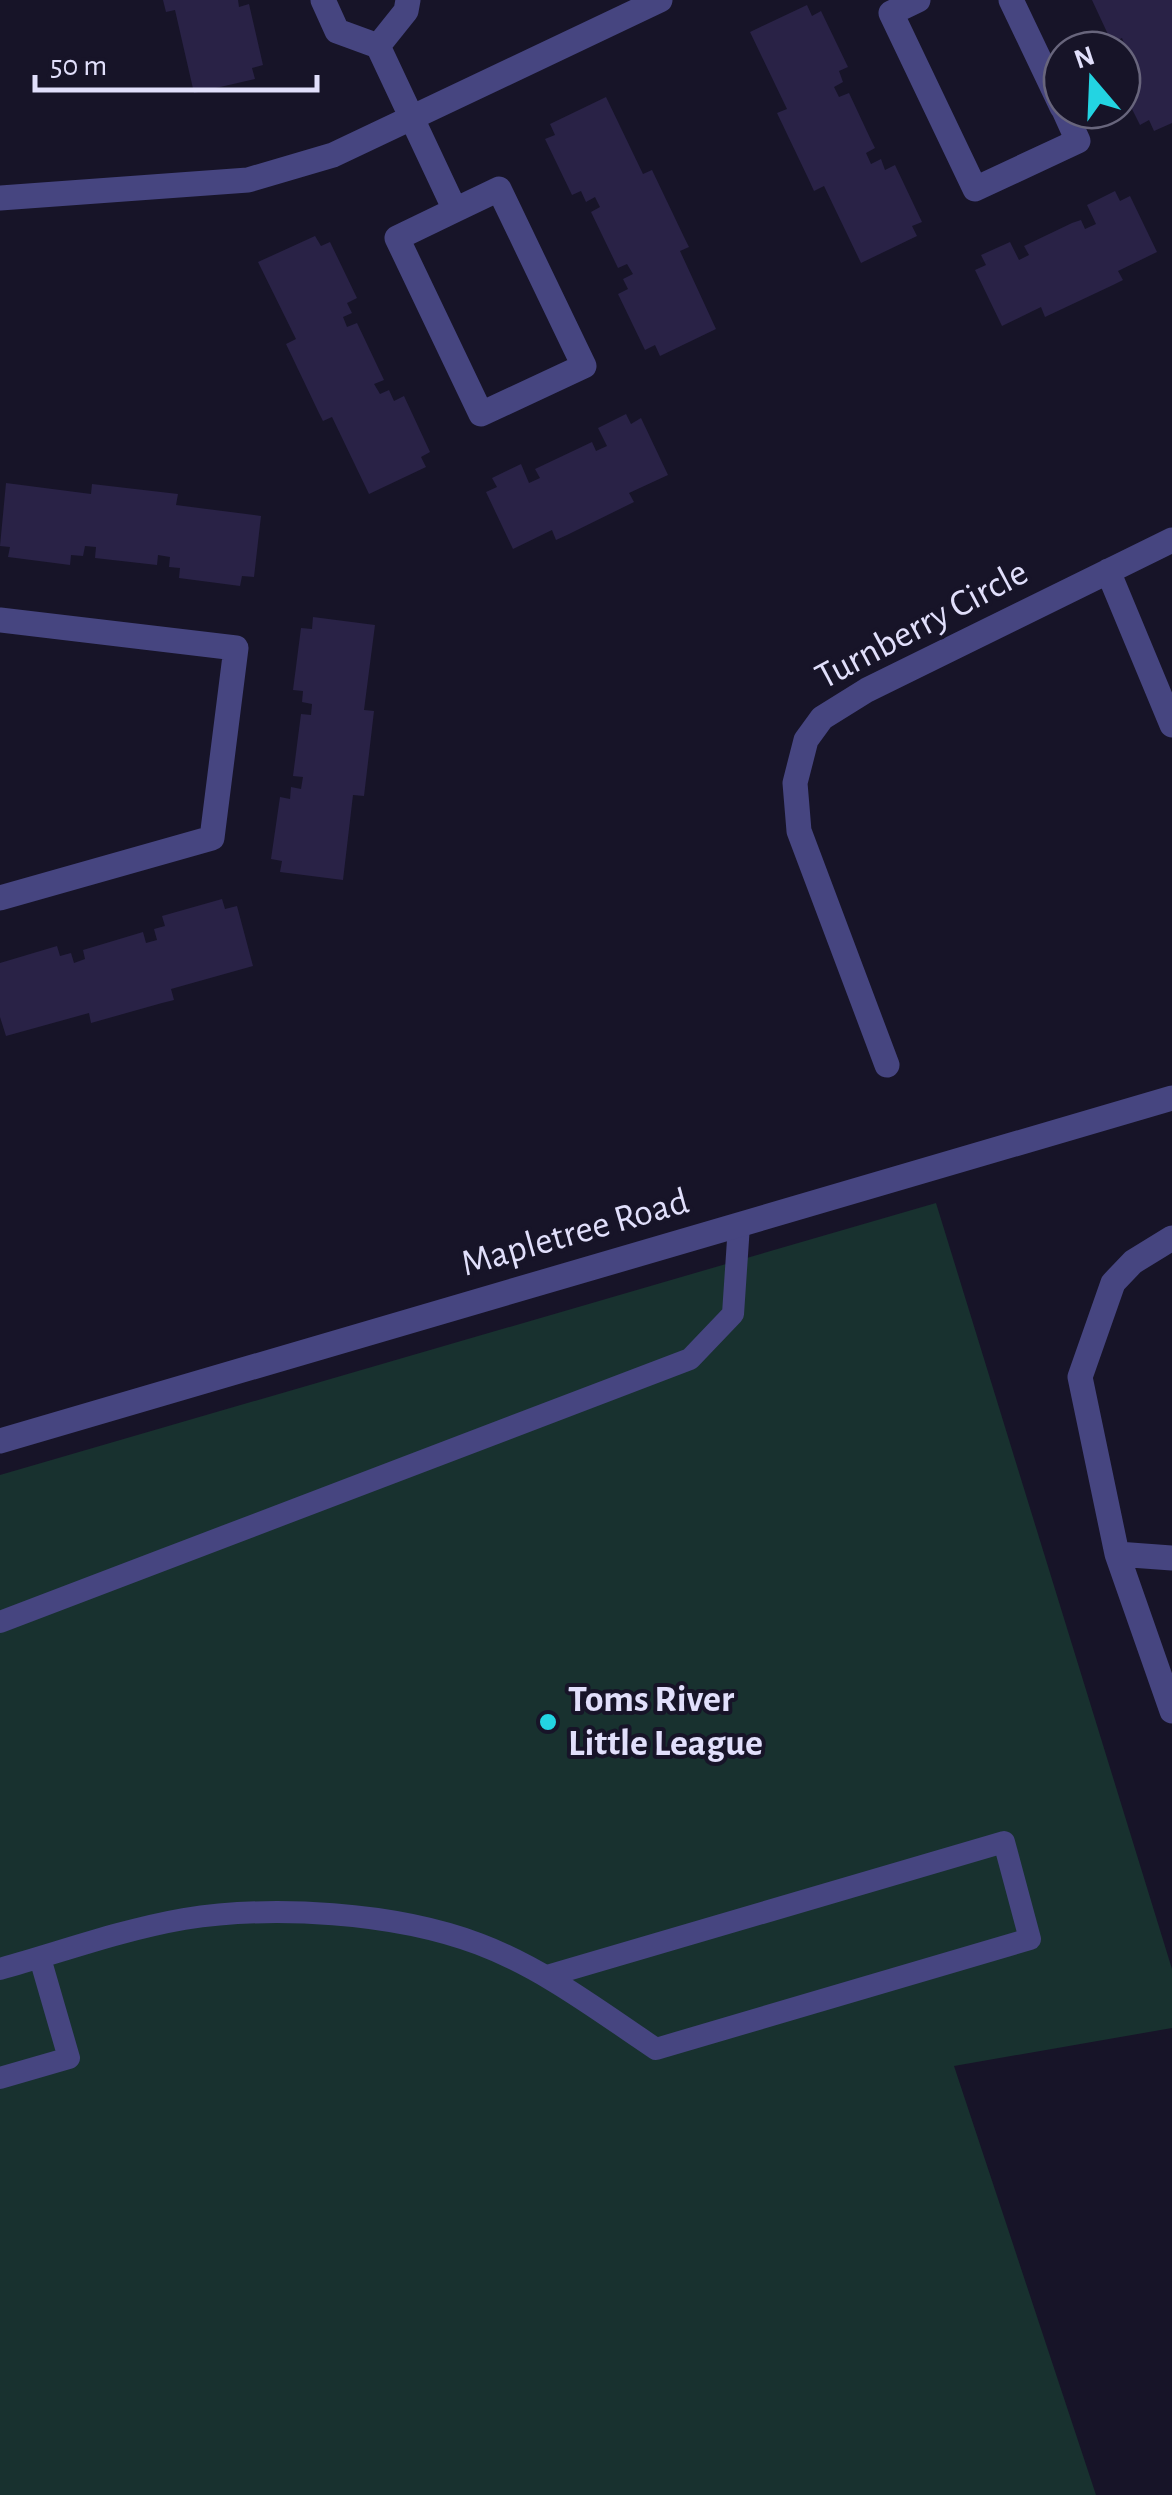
<svg xmlns="http://www.w3.org/2000/svg" width="1172" height="2495" viewBox="0 0 1172 2495" font-family="'Alegreya Sans',sans-serif">
<style>
.green{fill:#18312f}
.building{fill:#292246}
.lines{fill:none;stroke-linecap:round;stroke-linejoin:round}
.service{stroke:#464580;stroke-width:22}
.minor{stroke:#464580;stroke-width:25}
.tertiary{stroke:#464580;stroke-width:25}
.poi-dot{fill:#23d4e2;stroke:#171428;stroke-width:4}
.labels{text-anchor:middle;dominant-baseline:central;stroke-width:8;stroke-linejoin:round;paint-order:stroke}
.street-label{font-size:38px;fill:#e1dffb;stroke:#171428}
.poi-label{font-size:38px;font-weight:bold;fill:#e1dffb;stroke:#171428;text-anchor:start}
</style>
<rect width="100%" height="100%" fill="#171428"/>
<path class="green" d="M936,1203L1172,1969V2028L954,2066L1096,2495H0V1475Z"/>
<path class="building" d="M163,0H238L239,7L249,4L263,65L252,68L255,79L194,93L175,10L166,12Z
M1092,0H1172V123L1154,131L1149,120L1140,125L1122,89V52L1126,49L1122,38L1112,43Z
M807,5L812,16L821,11L848,67L839,71L843,82L834,87L839,97L849,93L871,140L875,148L866,153L871,164L881,159L885,170L895,165L922,222L912,226L917,236L861,263L824,186L814,191L809,180L777,113L787,109L750,32Z
M606,97L643,174L652,170L684,237L689,247L680,251L716,329L660,356L655,345L645,350L618,294L628,289L623,279L633,274L627,264L618,268L591,212L600,207L595,197L586,202L581,191L572,195L545,139L555,135L550,124Z
M1115,191L1120,201L1130,196L1157,252L1118,271L1123,280L1113,285L1045,317L1041,307L1002,326L975,270L986,265L981,255L1010,242L1019,260L1029,255L1024,246L1072,223L1081,220L1085,229L1096,224L1087,205Z
M315,236L321,246L330,242L357,298L347,303L352,313L343,317L347,327L357,323L384,380L374,384L380,394L389,390L394,401L404,396L430,452L421,457L426,467L369,494L332,417L323,421L318,411L286,344L296,339L258,262Z
M626,414L631,424L641,418L668,475L629,493L634,502L567,535L556,540L552,530L513,549L486,492L497,487L492,478L521,464L529,483L540,478L535,469L592,442L596,451L607,446L598,428Z
M6,483L91,494L92,484L178,494L176,505L261,516L254,577L242,576L240,586L179,578L180,568L169,567L170,557L158,555L157,565L95,558L96,547L85,546L83,556L71,555L70,565L8,557L10,547L0,546Z
M313,617L375,625L364,710L374,711L369,754L364,796L353,795L343,880L280,872L282,861L271,859L280,797L290,799L291,787L301,789L303,777L293,776L301,714L311,715L312,704L302,702L303,691L293,690L301,628L312,629Z
M222,899L225,909L237,906L253,966L171,989L174,1000L162,1003L91,1023L89,1013L6,1036L0,1017V963L57,946L60,956L71,953L74,963L85,959L83,950L143,932L146,943L157,940L154,929L165,926L162,916Z"/>
<g class="lines">
<path class="service" d="M0,1622L690,1359L733,1314L739,1225
M0,1969C61,1952 121,1930 184,1919C273,1905 394,1912 479,1944C543,1968 599,2011 656,2049L1030,1939L1004,1842L547,1976
M0,2078L69,2058L40,1958"/>
<path class="minor" d="M323,0L337,31L378,46
M408,0L406,11L378,46L455,210L499,189L584,366L481,414L397,238L455,210
M918,0L891,13L975,189L1078,141L1064,110
M1011,0L1062,107
M0,198L248,180L333,155L660,0
M1108,571L1172,725
M0,620L236,648L212,838L0,898
M887,1065L799,831L795,783L806,740L822,718L867,690L1172,540
M1172,1238L1133,1262L1113,1283L1080,1377L1117,1554L1172,1711
M1117,1554L1172,1558"/>
<path class="tertiary" d="M0,1441L1172,1098"/>
</g>
<circle class="poi-dot" cx="548" cy="1722" r="10"/>
<g class="labels">
<g class="street-label">
<text transform="translate(922 625) rotate(-28)">Turnberry Circle</text>
<text transform="translate(575 1233) rotate(-16)">Mapletree Road</text>
</g>
<g class="poi-label">
<text x="568" y="1700">Toms River<tspan x="568" dy="44">Little League</tspan></text>
</g>
</g>
<g transform="translate(1092 80) rotate(341)"><circle r="48" fill="#171428" stroke="#68657c" stroke-width="2.5"/>
<path d="M0-8L18 38L0 25L-18 38Z" fill="#23d4e2"/>
<text y="-15" font-size="28" font-weight="bold" text-anchor="middle" fill="#e1dffb">N</text>
</g>
<path d="M35 75v15h282v-15" fill="none" stroke="#e1dffb" stroke-width="5"/>
<text x="50" y="75" font-size="30" fill="#e1dffb" stroke="#171428" stroke-width="8" paint-order="stroke">50 m</text>
</svg>
